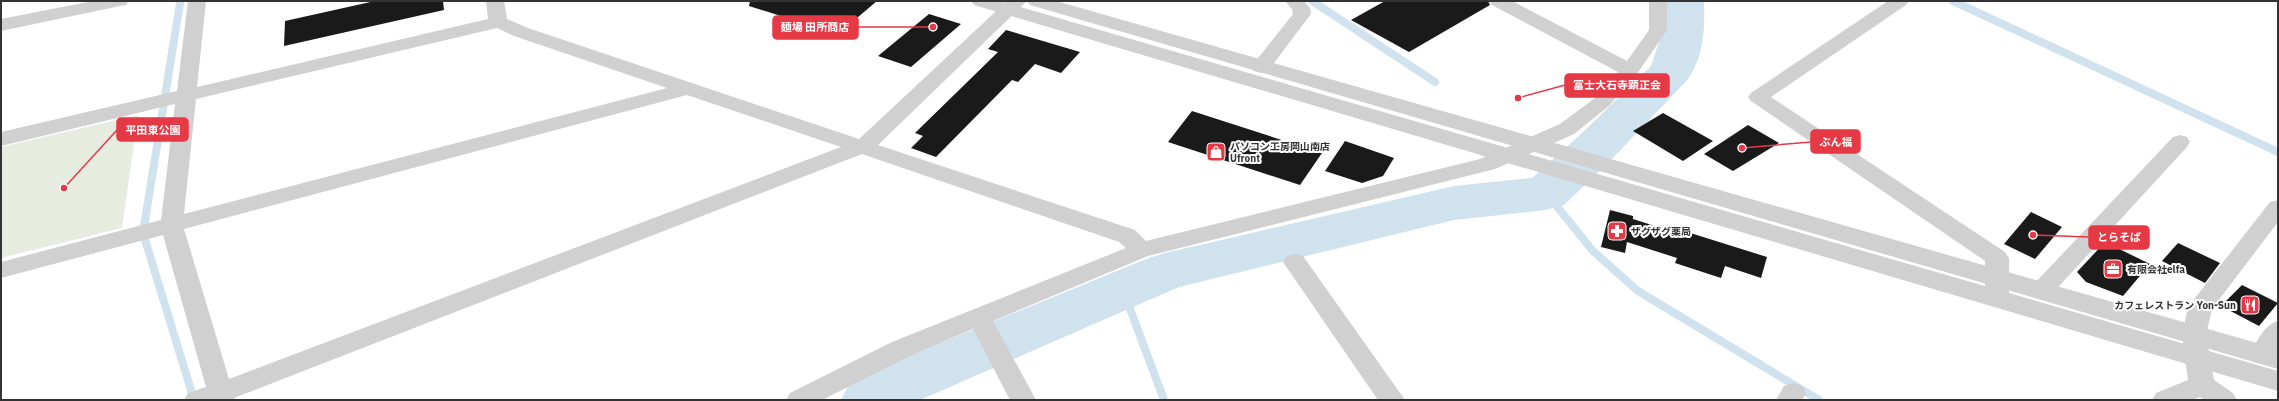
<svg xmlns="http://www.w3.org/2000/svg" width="2279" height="401" viewBox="0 0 2279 401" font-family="'IBM Plex Sans','Noto Sans JP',sans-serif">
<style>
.green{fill:#e6ecdf}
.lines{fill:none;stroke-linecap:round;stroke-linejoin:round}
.stream{stroke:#cfe2ee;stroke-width:8}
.river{fill:#cfe2ee;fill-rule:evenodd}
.building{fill:#1a1a1a}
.minor{fill:#d0d0d0;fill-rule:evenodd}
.tertiary{fill:#d0d0d0;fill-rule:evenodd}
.labels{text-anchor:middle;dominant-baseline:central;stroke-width:4;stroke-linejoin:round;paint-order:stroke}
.poi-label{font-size:10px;font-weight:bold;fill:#333;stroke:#fff;text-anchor:start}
.leader{fill:none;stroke:#e63946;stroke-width:1.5}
.callout-dot{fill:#e63946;stroke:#fff;stroke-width:1.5}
.callout{fill:#e63946;stroke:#e63946;stroke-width:1.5}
.callout-label{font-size:11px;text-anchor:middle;font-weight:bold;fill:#fff}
</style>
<rect width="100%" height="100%" fill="#fff"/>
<path class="green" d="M138,115L122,228L1,258V147Z"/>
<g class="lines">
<path class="stream" d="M1312,1L1435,82
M1953,1L2278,152
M180,3L143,233L194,400
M1546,193L1593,251L1638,291L1819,400
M1123,290L1164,400"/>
<path class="river" d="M1662,1H1704C1705,28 1704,56 1688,79L1614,157L1564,205L1546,210L1454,220L1179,287L920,400H841L849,384L872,371L1146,259L1165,253L1454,186L1532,178L1580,135L1651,66L1663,30Z"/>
</g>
<path class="building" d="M375,1H443L444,10L284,46L285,21Z
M750,1H877L838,34L749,6Z
M1385,1H1488L1490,5L1409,52L1351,20Z
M929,14L961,24L911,67L878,56Z
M1006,30L1080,52L1061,73L1035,64L1018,82L1012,80L936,157L911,148L923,136L915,133L998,52L988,49Z
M1192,111L1322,153L1300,185L1168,142Z
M1663,113L1713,141L1683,161L1633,131Z
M1748,125L1779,143L1733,171L1704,154Z
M1345,141L1394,158L1383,176L1362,183L1325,171Z
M1610,210L1633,216V219L1683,235L1684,231L1767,257L1761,278L1725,266L1721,278L1675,263L1677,258L1627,242L1625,253L1601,247Z
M2031,212L2062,227L2035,259L2004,244Z
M2105,242L2150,264L2123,296L2086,282L2077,272Z
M2178,243L2220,263L2205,283L2162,261Z
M2242,285L2278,303L2259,326L2221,306Z"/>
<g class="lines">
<path class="minor" d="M188,1H206L197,87L488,19L486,1H504L507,19L528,28L859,139L1007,1H1027L878,145L1135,230L1146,241L1480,159L1560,124L1595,98L1618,72L1492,5L1489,1H1512L1627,61L1649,30V1H1667V30L1637,74L1609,106L1574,134L1495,169L1148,256L993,321L1036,400H1010L973,329L910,356L822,400H786L790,393L892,342L1126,248L1119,242L862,154L234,398L235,400H184L188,393L206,387L163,235L1,278V262L161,220L175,104L1,146V132L177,91ZM497,28L514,36L667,88L184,214L196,99ZM687,95L841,147L229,379L184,229Z
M1285,1H1304L1310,8L1311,14L1268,71L1261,73L1254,71L1251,67L1293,14L1292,9Z
M1888,1H1909L1906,5L1771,97L2005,252L2009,258V298L2005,304L1997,307L1989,304L1985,298V261L1751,101L1748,97L1751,93Z
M2180,135L2187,137L2190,142L2187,147L2050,296L2042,299L2034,296L2030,290L2034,284L2173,137Z
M2278,200V222L2212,309L2206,335L2214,380L2233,393L2237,400H2205L2200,397L2192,400H2152L2156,393L2188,380L2182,335L2188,307L2270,202Z
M1295,254L1303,256L1405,400H1378L1283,262L1287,256Z
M2278,321V350L2271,362L2262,364L2253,362L2250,355C2256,342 2264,325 2278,321Z
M1793,383L1802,386L1806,393L1802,400H1776L1784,386Z"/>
<path class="tertiary" d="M93,1H129L126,5L120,6L1,31V19Z
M971,1H1000L2278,371V391L974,5Z
M1027,1H1056L2278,349V369L1030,5Z"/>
</g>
<defs>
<symbol id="shop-square" viewBox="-11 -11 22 22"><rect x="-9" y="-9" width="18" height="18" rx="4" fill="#e63946" stroke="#fff"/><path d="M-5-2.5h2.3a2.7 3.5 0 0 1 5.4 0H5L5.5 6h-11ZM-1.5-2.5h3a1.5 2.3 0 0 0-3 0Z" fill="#fff"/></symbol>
<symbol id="pharmacy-square" viewBox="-11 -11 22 22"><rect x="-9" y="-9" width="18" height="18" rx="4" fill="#e63946" stroke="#fff"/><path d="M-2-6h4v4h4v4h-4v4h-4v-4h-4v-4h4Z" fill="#fff"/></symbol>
<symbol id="office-square" viewBox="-11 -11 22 22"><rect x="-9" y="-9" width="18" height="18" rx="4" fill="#e63946" stroke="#fff"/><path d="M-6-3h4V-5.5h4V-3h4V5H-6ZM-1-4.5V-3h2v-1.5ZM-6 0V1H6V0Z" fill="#fff"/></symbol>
<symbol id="restaurant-square" viewBox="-11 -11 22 22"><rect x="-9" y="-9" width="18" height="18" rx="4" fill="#e63946" stroke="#fff"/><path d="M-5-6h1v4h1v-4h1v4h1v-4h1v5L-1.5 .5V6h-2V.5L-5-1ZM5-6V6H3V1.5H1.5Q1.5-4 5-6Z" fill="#fff"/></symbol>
</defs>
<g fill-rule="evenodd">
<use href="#shop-square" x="1205" y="141" width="22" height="22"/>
<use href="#pharmacy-square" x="1606" y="220" width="22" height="22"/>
<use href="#office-square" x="2102" y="258" width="22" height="22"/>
<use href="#restaurant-square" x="2239" y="294" width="22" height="22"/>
</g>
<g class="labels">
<g class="poi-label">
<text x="1230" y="146">パソコン工房岡山南店<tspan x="1230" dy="12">Ufront</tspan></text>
<text x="1631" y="231">ザグザグ薬局</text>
<text x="2127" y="269">有限会社elfa</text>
<text x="2236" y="305" text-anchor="end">カフェレストラン Yon-Sun</text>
</g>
</g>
<path class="leader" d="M933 27L858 27M1518 98L1565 85M64 188L117 130M1742 148L1811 142M2033 235L2089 237"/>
<g class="callout-dot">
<circle cx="933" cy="27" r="4"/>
<circle cx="1518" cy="98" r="4"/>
<circle cx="64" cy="188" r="4"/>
<circle cx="1742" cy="148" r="4"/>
<circle cx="2033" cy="235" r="4"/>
</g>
<g class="callout">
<rect x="773" y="16" width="85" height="23" rx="4"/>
<rect x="1565" y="74" width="104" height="23" rx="4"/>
<rect x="117" y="118" width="71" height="23" rx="4"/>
<rect x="1811" y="130" width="49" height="23" rx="4"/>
<rect x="2089" y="226" width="60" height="23" rx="4"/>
</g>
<g class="callout-label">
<text x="815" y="31">麺場 田所商店</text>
<text x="1617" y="89">冨士大石寺顕正会</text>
<text x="153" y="134">平田東公園</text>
<text x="1836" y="146">ぶん福</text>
<text x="2119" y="241">とらそば</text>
</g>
<rect width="2279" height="401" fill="none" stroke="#333333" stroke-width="4"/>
</svg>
